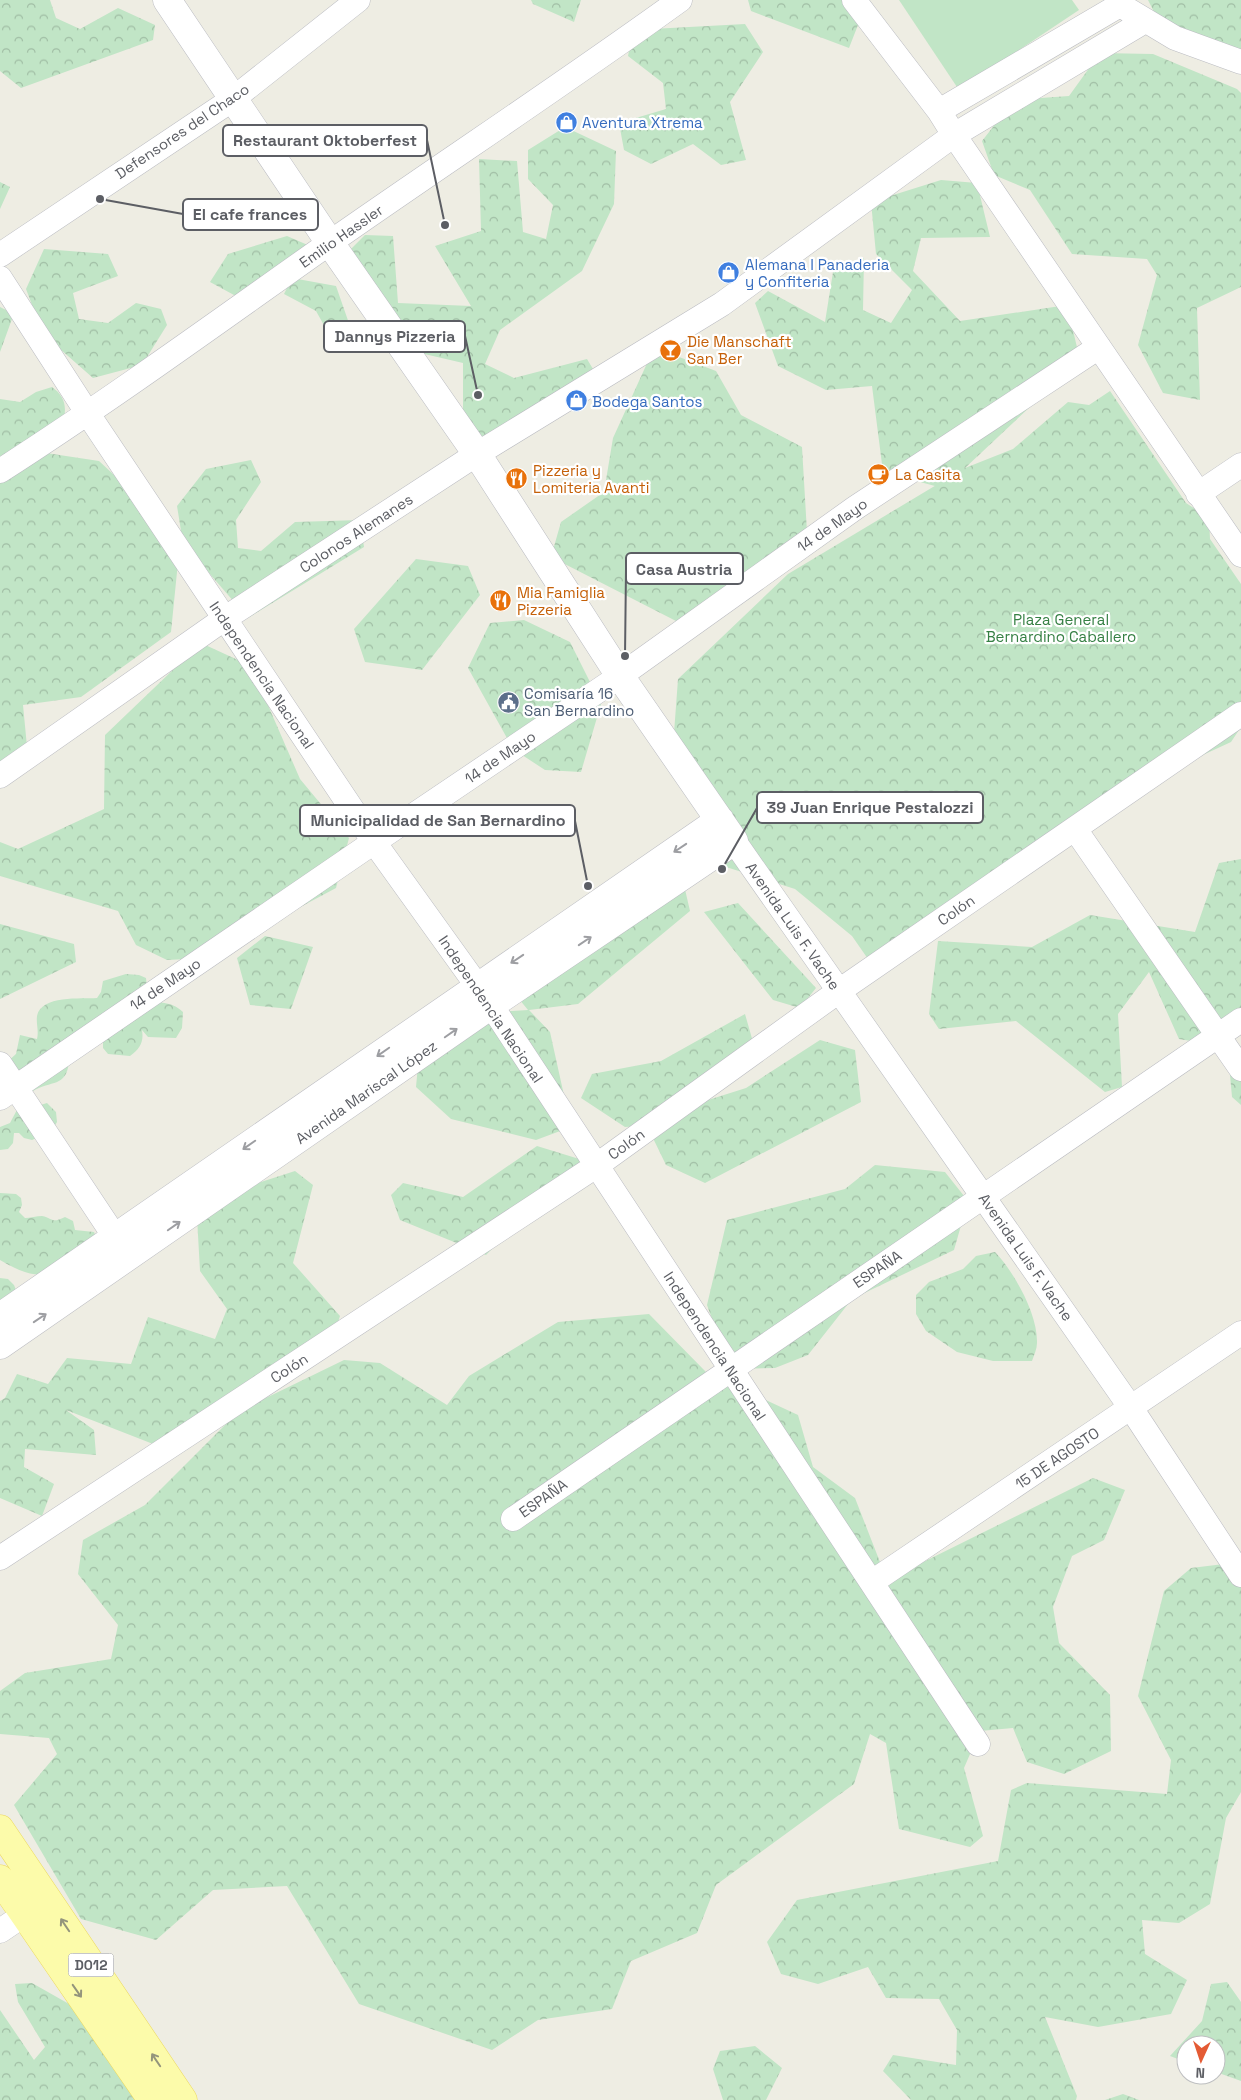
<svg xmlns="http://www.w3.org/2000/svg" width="1241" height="2100" viewBox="0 0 1241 2100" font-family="'Space Grotesk',sans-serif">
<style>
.forest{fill:url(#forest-crowns)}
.pitch{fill:#c1e5c6}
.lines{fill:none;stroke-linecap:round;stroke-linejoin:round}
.minor-casing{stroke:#bbbcc2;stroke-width:25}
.tertiary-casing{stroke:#bbbcc2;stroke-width:29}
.primary-casing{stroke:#edd95d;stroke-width:29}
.minor{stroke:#fff;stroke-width:24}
.tertiary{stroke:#fff;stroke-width:28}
.primary{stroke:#fcfbaa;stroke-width:28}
.oneway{stroke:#9d9ea2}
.oneway2{stroke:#94957c}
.labels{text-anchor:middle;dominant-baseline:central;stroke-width:4.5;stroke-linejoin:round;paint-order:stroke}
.shield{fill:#fff;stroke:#8d8e92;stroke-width:1}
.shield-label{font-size:14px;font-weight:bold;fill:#5c5e64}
.shop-label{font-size:15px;fill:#366cbe;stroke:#fff;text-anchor:start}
.street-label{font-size:15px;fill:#5c5e64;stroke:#fff}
.food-label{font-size:15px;fill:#c56008;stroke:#fff;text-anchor:start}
.park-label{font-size:15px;fill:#368044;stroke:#fff}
.service-label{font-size:15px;fill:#4e5e75;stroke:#fff;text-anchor:start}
.leader{fill:none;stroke:#5c5e64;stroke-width:2}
.callout-dot{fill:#5c5e64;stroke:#fff;stroke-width:2}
.callout{fill:#fff;stroke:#5c5e64;stroke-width:2}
.callout-label{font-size:16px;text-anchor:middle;font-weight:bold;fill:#5c5e64}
</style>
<defs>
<pattern id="forest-crowns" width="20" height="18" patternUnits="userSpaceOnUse" patternTransform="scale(1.25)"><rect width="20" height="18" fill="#c1e5c6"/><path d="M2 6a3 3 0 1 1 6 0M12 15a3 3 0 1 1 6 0" fill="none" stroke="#a0bda4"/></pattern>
</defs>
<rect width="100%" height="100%" fill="#eeede3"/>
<path class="forest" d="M0,0H50L56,18L80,29L118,8L155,25L153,40L21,88L0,71Z
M531,0H581L574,22L533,4Z
M748,0H860L865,7L849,48L751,11Z
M1148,0H1241V72L1158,20Z
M745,24L763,52L730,102L746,160L721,165L693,144L651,164L624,150L619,123L666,109L663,83L628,56L633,30Z
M1100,53L1153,54L1237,89L1241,93V287L1197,308L1200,400L1163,393L1138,345L1157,275L1147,259L1072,254L1030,190L994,175L982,141L1014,100L1069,96Z
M565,127L616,151L614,204L582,271L500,330L485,364L514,378L587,359L596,374L495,440L463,431V363L403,349L346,254L365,235L393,236L398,303L471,306L435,246L481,231L479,159L517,161L523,232L546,239L553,205L528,179V150Z
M941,180L977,183L990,237L921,238L913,271L960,321L1067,305L1080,360L965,468L1013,449L1068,402L1089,405L1110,391L1186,503L1209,518L1210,539L1241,584V727L1231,742L1112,797L868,959L852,936L795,889L726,867L674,733L678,679L788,574L938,484L935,486L883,472L872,386L826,390L778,366L755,303L768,291L825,322L833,272L864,258L863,310L891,323L912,290L876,254L871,202Z
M0,182L10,187L0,209Z
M287,236L310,246L245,301L210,282L228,254Z
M44,249L108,254L118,276L73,293L79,319L108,323L136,303L161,309L167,325L142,365L93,378L43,334L26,289Z
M292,278L336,286L359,352H339L316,311L284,294Z
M0,307L8,311L12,319L0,352Z
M666,352L716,371L741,415L802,447L807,532L748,600L676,621L551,557L561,522L604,492L613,438L649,359Z
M52,387C63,395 67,404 64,418L0,464V399L20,402L36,392Z
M33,451L99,461L169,526L178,562L171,632L81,697L23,705L28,757L0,788V476Z
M251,460L261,482L236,520L238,548L261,551L295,522L360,520L364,547L248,618L183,543L177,506L206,469Z
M416,559L468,566L480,595L422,670L365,662L354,629Z
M524,620L570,642L601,704L581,772L545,770L513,749L468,668L490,623Z
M201,643L251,666L300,779L349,838L336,888L205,958L167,960L136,945L118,911L0,876V842L18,849L104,809L105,735Z
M1241,859V1035L1215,1045L1179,1039L1149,972L1118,1014L1122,1087L1105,1092L1016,1021L939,1029L929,1014L938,941L1032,947L1090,915L1195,932L1219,863Z
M684,885L690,911L578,1004L529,1010L550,1032L571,1127L536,1140L451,1119L416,1087L420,1043L449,1015L528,1010L506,983Z
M738,903L816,988L800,1008L773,1000L704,912Z
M0,924L74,944L76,962L0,999Z
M265,936L313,947L291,1009L250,1005L237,958Z
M126,974L139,975L146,978L148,997C160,1006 169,999 183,1012L182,1028L176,1038L148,1037L142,1030C144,1042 140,1049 130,1056L108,1054L103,1048V1039L69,1062C66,1088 51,1080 33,1091L32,1098L6,1063L16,1054L20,1035L37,1039C39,1031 36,1024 37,1016C41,995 81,999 97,998L101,992L103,981Z
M745,1014L757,1056L686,1107L746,1088L820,1040L855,1050L861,1102L705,1183L666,1165L650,1132L653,1125L625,1127L581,1098L592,1074L661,1061Z
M1241,1057V1105L1232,1097L1229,1064Z
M47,1103L56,1112L57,1122L51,1132L32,1140L24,1138L19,1133H14L13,1143L8,1149L0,1150V1127L10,1123L19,1106H37Z
M537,1146L589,1162L531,1209L486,1255L400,1220L391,1195L403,1183L463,1197Z
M875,1165L945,1172L968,1201L954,1250L852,1299L808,1355L775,1368L730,1369L707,1305L727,1220L845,1189Z
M295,1171L313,1185L293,1263L340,1316L329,1350L171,1451L66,1410L94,1430L96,1455L25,1449L24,1467L54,1484L42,1516L0,1498V1401L5,1398L17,1374L48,1384L67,1358L131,1364L148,1317L215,1339L227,1309L200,1271L197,1217L227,1193Z
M0,1193L16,1194L21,1198L22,1205L19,1212L25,1218C30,1218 37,1216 42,1216C53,1218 51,1224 65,1217L73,1221L75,1230L94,1232L98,1242C57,1270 48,1289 0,1260Z
M995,1252C1014,1272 1038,1314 1037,1343C1037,1349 1034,1355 1032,1361H993L957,1352L926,1331L916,1314V1295L929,1282L963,1269L976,1256Z
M0,1278L8,1279L14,1285L19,1298L0,1312Z
M649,1314L706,1372L798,1415L813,1467L855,1498L887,1580L1093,1478L1125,1490L1104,1540L1072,1556L1053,1607L1059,1643L1110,1695L1111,1751L1064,1774L1027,1762L1013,1728L980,1731L964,1768L983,1836L970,1847L899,1829L886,1743L870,1734L854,1784L716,1885L697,1933L631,1961L612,2009L538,2020L492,2050L359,2004L287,1886L213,1890L156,1940L81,1919L14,1805L57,1754L49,1738L0,1734V1691L25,1673L111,1659L118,1625L78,1574L83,1540L145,1505L239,1411L344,1360L380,1363L447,1405L469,1376L558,1322Z
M1224,1564L1241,1583V1792L1226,1818L1210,1904L1179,1923L1142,1920L1145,1954L1187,1980L1171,2014L1098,2027L1045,2017L1077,2096L1076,2100H911L883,2071L893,2055L956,2065L957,2030L939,1999L886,1998L868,1967L818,1984L781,1974L767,1942L797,1900L998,1861L1011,1790L1027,1783L1167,1794L1171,1760L1138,1696L1164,1591L1191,1568Z
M1227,1982L1241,2002V2081L1216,2072V2045H1186V2062L1170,2056L1202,2021L1211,1984Z
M32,1983L122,2034L145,2100H0V2010L34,2060L45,2047L18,2002L15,1984Z
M755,2046L782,2068L766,2100H723L713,2069L720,2051Z
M1123,2094L1139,2100H1105Z"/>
<path class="pitch" d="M899,0H1072L1079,10L959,90Z"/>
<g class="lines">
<defs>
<path id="minor" d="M854,0L939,111L954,135L1145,21
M939,111L1120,5L1175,38L1241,62
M0,255L233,99L358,0
M0,278L88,414L374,842L491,1005L978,1744
M0,471C112,399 219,321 328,244C445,162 564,84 680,0
M1198,494L1241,465
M0,776L224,619L477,454L722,304L954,135L1241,555
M1075,829L1241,1069
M734,841L1131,1408L1241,1575
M0,1064L125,1252
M0,1098L374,842L620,676L855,508L1099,347
M513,1519L1241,1020
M0,1558L596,1166L839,991L1241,714
M872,1582L1241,1333
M0,1931L40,1904"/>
<path id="tertiary" d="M0,1317L720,820
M0,1345L491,1005L734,841L620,676L477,454L330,243L167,0"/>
<path id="primary" d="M0,1829L183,2100
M0,1879L152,2100"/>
</defs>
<use href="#minor" class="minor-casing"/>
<use href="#tertiary" class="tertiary-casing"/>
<use href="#primary" class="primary-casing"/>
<use href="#minor" class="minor"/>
<use href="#tertiary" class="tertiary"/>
<use href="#primary" class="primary"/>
</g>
<defs><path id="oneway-shaft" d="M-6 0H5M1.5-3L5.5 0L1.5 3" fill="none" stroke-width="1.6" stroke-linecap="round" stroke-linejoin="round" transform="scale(1.25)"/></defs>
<g class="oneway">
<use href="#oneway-shaft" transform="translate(680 848) rotate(146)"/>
<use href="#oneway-shaft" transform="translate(585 941) rotate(-34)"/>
<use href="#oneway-shaft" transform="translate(517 959) rotate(146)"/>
<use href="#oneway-shaft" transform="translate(451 1033) rotate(-35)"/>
<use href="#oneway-shaft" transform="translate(383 1052) rotate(145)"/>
<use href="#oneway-shaft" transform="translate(249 1145) rotate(145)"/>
<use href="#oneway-shaft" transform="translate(174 1226) rotate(-35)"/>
<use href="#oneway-shaft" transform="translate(40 1318) rotate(-34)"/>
</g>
<g class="oneway2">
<use href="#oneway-shaft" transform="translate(65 1925) rotate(-124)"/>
<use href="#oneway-shaft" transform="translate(77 1991) rotate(55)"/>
<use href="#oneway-shaft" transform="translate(156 2060) rotate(-124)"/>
</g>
<defs>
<symbol id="shop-disc" viewBox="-11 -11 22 22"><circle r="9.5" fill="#3f7fe0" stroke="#fff"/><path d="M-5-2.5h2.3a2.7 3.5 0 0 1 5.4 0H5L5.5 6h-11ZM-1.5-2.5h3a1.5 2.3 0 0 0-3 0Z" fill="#fff"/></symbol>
<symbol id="bar-disc" viewBox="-11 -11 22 22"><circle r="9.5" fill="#e8710a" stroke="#fff"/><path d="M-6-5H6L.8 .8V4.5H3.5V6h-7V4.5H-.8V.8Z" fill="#fff"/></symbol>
<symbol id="cafe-disc" viewBox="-11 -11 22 22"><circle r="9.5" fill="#e8710a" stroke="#fff"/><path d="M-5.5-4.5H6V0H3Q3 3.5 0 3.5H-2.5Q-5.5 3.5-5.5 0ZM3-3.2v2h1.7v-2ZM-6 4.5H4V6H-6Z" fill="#fff"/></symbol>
<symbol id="restaurant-disc" viewBox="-11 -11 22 22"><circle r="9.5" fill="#e8710a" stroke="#fff"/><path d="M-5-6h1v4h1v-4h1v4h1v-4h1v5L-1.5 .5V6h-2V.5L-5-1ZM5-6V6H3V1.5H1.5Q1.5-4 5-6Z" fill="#fff"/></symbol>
<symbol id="civic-disc" viewBox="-11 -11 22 22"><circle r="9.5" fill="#5c6f8a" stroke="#fff"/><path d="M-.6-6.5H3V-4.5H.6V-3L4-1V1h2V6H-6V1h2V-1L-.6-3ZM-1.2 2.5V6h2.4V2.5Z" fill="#fff"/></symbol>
</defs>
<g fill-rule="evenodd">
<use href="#shop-disc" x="554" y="110" width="25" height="25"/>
<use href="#shop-disc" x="716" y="260" width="25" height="25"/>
<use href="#bar-disc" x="658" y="338" width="25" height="25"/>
<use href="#shop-disc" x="564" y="388" width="25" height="25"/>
<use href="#cafe-disc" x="866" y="462" width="25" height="25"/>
<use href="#restaurant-disc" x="504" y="466" width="25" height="25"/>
<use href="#restaurant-disc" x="488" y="588" width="25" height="25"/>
<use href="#civic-disc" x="496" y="690" width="25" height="25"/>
</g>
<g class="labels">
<rect class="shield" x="68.5" y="1953.5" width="45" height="23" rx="4"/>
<g class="shield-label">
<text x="91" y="1965">D012</text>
</g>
<g class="shop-label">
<text x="582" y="122">Aventura Xtrema</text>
<text x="745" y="264">Alemana I Panaderia<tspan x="745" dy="17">y Confiteria</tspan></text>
<text x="592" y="401">Bodega Santos</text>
</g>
<g class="street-label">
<text transform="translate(182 131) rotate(-34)">Defensores del Chaco</text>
<text transform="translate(341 236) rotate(-35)">Emilio Hassler</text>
<text transform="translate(832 525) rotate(-35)">14 de Mayo</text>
<text transform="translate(356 533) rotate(-33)">Colonos Alemanes</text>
<text transform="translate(262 675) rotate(56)">Independencia Nacional</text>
<text transform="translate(500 757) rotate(-34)">14 de Mayo</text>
<text transform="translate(956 910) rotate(-35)">Colón</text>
<text transform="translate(793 926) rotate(55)">Avenida Luis F. Vache</text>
<text transform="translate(165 984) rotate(-34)">14 de Mayo</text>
<text transform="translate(491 1009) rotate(56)">Independencia Nacional</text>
<text transform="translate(366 1092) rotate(-35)">Avenida Mariscal López</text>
<text transform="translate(626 1144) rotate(-36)">Colón</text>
<text transform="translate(1026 1257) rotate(55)">Avenida Luis F. Vache</text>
<text transform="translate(877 1269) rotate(-34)">ESPAÑA</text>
<text transform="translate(715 1346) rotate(57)">Independencia Nacional</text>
<text transform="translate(289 1368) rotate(-33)">Colón</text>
<text transform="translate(1057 1458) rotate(-34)">15 DE AGOSTO</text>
<text transform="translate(543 1498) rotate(-35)">ESPAÑA</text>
</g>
<g class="food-label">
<text x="687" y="341">Die Manschaft<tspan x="687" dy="17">San Ber</tspan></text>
<text x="533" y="470">Pizzeria y<tspan x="533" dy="17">Lomiteria Avanti</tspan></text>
<text x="895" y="474">La Casita</text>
<text x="517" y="592">Mia Famiglia<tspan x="517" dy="17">Pizzeria</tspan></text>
</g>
<g class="park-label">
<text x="1061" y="619">Plaza General<tspan x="1061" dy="17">Bernardino Caballero</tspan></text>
</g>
<g class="service-label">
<text x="524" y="693">Comisaría 16<tspan x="524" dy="17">San Bernardino</tspan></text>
</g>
</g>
<path class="leader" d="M445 225L427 140M100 199L183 214M478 395L465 336M625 656L626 569M722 869L757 808M588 886L575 821"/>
<g class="callout-dot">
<circle cx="445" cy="225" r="5"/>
<circle cx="100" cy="199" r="5"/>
<circle cx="478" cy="395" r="5"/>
<circle cx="625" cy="656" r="5"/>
<circle cx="722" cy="869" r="5"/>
<circle cx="588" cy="886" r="5"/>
</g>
<g class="callout">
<rect x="223" y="125" width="204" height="31" rx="5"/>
<rect x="183" y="199" width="135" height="31" rx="5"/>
<rect x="324" y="321" width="141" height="31" rx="5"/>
<rect x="626" y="553" width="117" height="31" rx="5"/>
<rect x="757" y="792" width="226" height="31" rx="5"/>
<rect x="300" y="805" width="275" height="31" rx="5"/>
</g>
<g class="callout-label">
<text x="325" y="146">Restaurant Oktoberfest</text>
<text x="250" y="220">El cafe frances</text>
<text x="395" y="342">Dannys Pizzeria</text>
<text x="684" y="575">Casa Austria</text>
<text x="870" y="813">39 Juan Enrique Pestalozzi</text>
<text x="438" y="826">Municipalidad de San Bernardino</text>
</g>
<g transform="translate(1201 2060) rotate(183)"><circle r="24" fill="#ffffff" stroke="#bebfc1"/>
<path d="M0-4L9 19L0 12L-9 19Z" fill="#e45b34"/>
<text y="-8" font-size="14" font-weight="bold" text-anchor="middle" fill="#5c5e64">N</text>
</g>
</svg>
